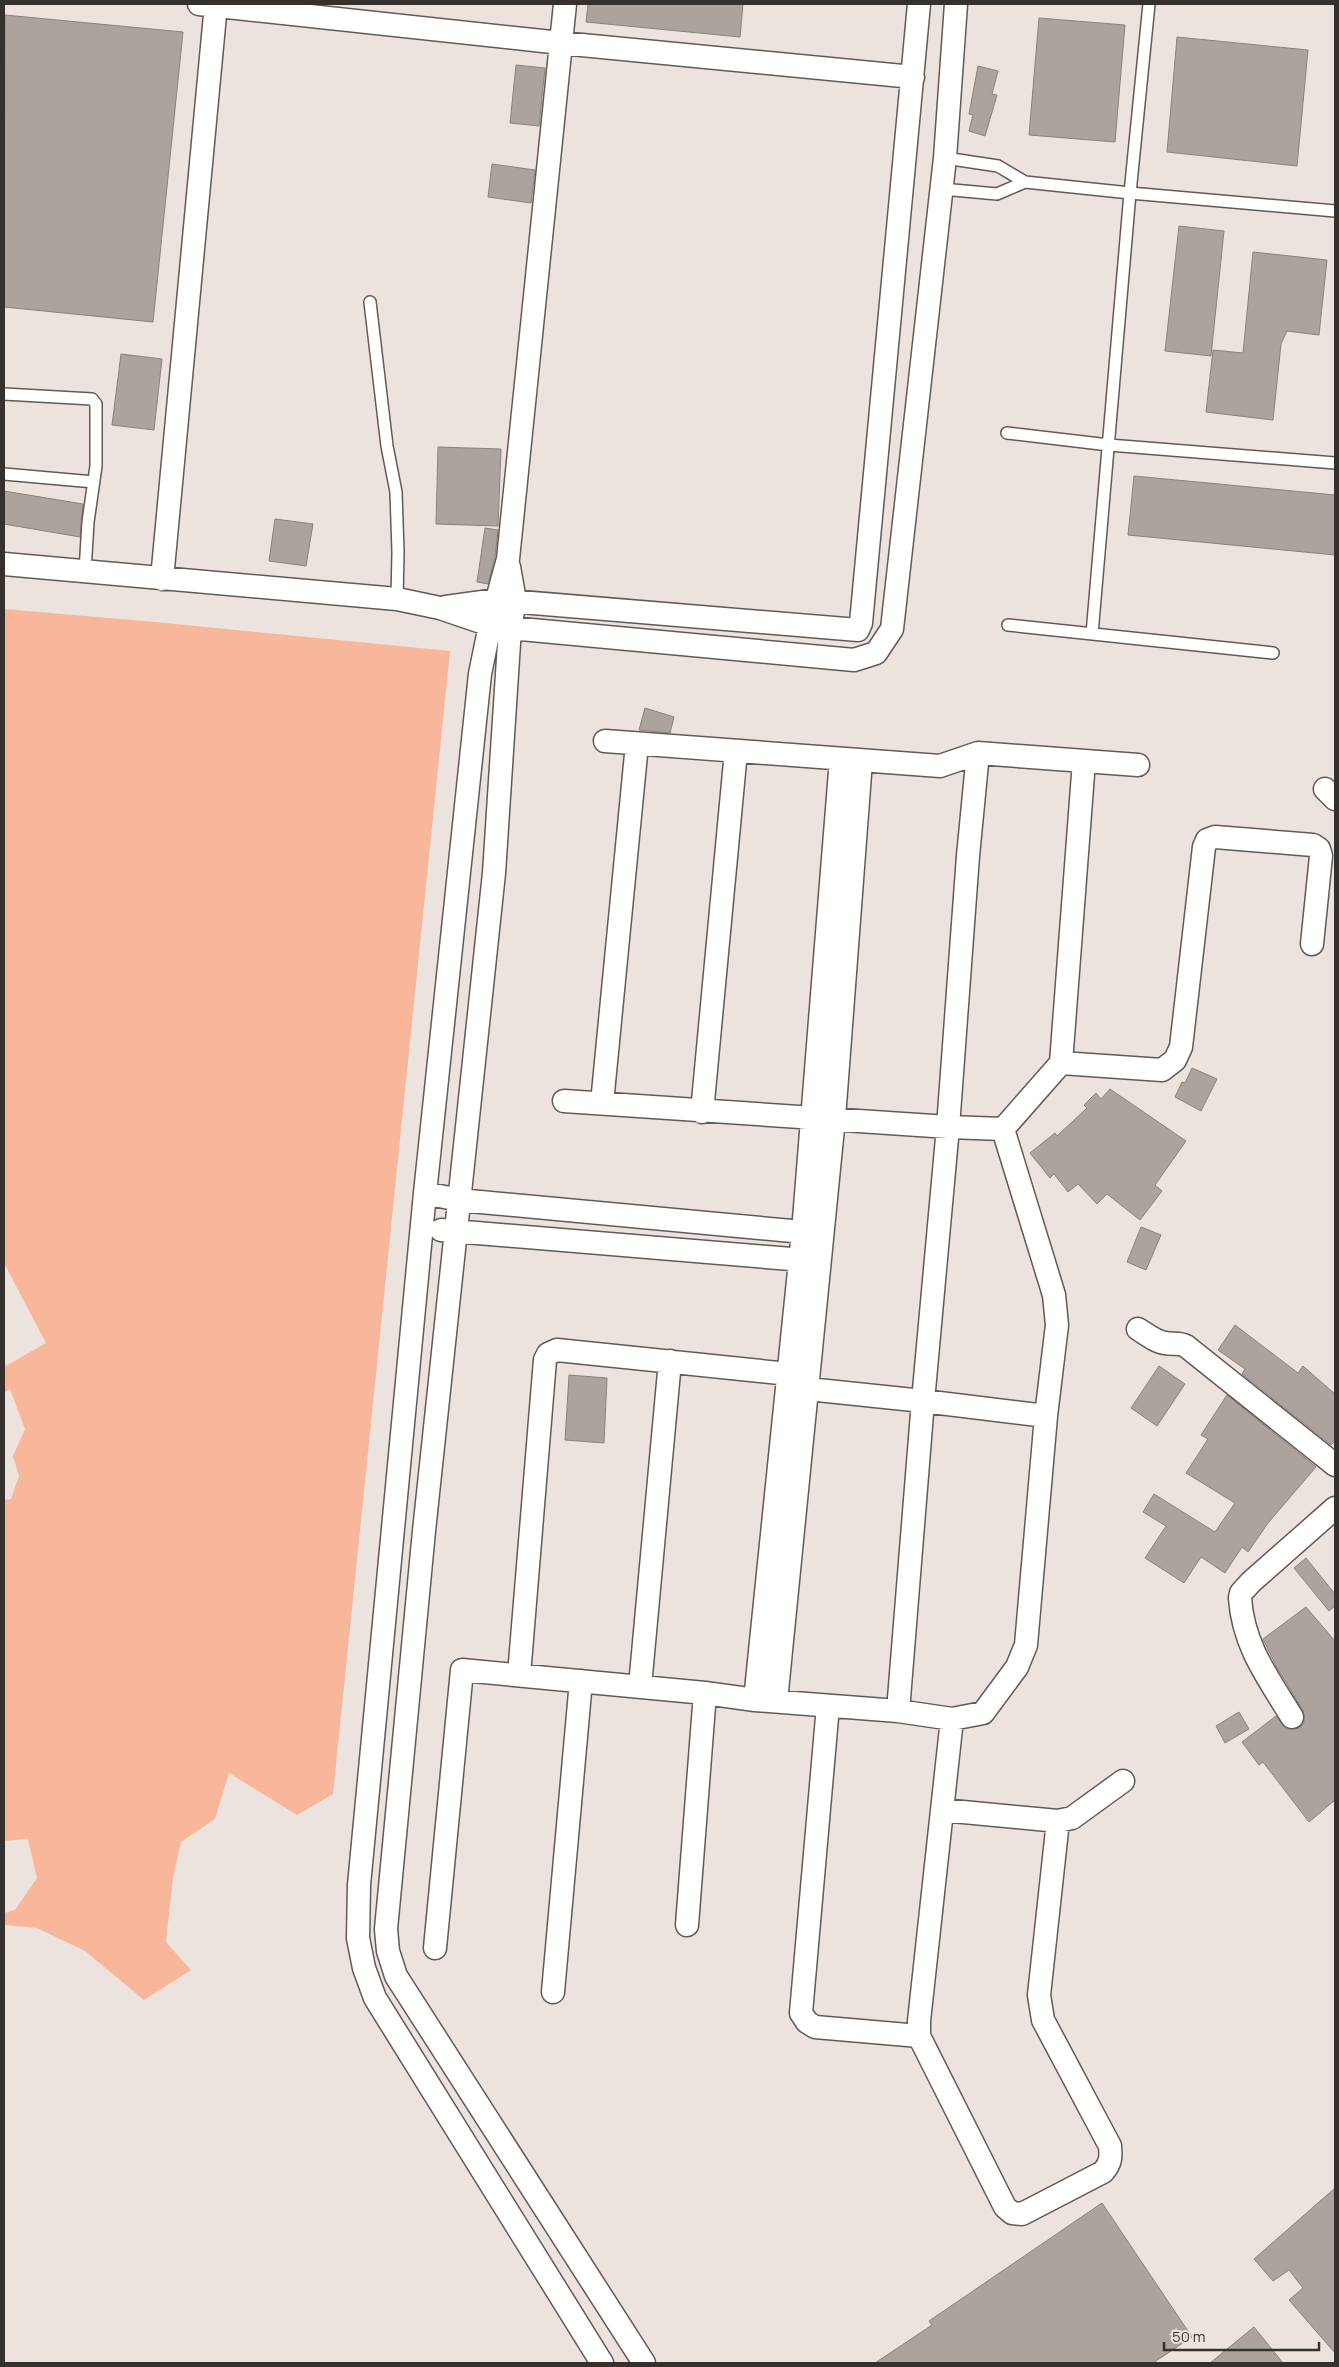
<svg xmlns="http://www.w3.org/2000/svg" width="1339" height="2367" viewBox="0 0 1339 2367" font-family="Manrope,sans-serif">
<style>
.green{fill:#f8b69a}
.building{fill:#aca39f;stroke:#8b827e}
.lines{fill:none;stroke-linecap:round;stroke-linejoin:round}
.service-casing{stroke:#625a56;stroke-width:14}
.minor-casing{stroke:#625a56;stroke-width:25}
.service{stroke:#fff;stroke-width:11}
.minor{stroke:#fff;stroke-width:22}
</style>
<rect width="100%" height="100%" fill="#ede3de"/>
<path class="green" d="M4,609L155,622L450,651L333,1794L297,1815L229,1773L215,1819L181,1842L173,1877L166,1942L191,1970L144,2000L85,1951L37,1928L4,1925V1913L15,1910L37,1878L28,1839L4,1841V1500L11,1499L19,1476L13,1456L25,1429L10,1389L4,1393V1367L46,1343L4,1263Z"/>
<path class="building" d="M588,4H743L740,37L586,22Z
M5,15L183,32L153,322L4,307Z
M1039,18L1125,25L1115,142L1029,135Z
M1177,37L1308,50L1297,166L1167,152Z
M516,65L545,68L539,126L510,123Z
M978,66L998,71L992,94L997,95L985,136L969,131L973,115L969,114Z
M492,164L535,170L531,203L488,197Z
M1179,226L1224,231L1211,356L1165,351Z
M1253,252L1327,260L1319,335L1287,331L1281,344L1273,420L1206,412L1213,350L1243,353Z
M121,354L162,359L154,430L112,425Z
M438,447L501,449L498,526L436,524Z
M1134,476L1335,495V555L1128,535Z
M4,491L83,504L80,537L4,524Z
M275,519L313,524L306,566L269,561Z
M485,528L498,530L495,557L488,584L477,582Z
M645,708L674,717L670,733L639,730Z
M1192,1068L1217,1079L1201,1111L1175,1097L1182,1082L1185,1083Z
M1110,1089L1186,1141L1155,1185L1162,1191L1140,1220L1107,1194L1097,1204L1078,1184L1068,1192L1054,1174L1050,1178L1030,1153L1055,1133L1057,1136L1087,1108L1084,1105L1096,1093L1101,1099Z
M1141,1227L1161,1235L1146,1270L1127,1262Z
M1235,1325L1298,1373L1303,1366L1335,1394V1441L1331,1445L1242,1374L1245,1369L1218,1350Z
M1159,1366L1185,1384L1157,1426L1131,1408Z
M569,1375L607,1378L604,1443L565,1440Z
M1227,1395L1316,1467L1268,1523L1248,1552L1242,1547L1225,1573L1201,1557L1184,1583L1145,1558L1166,1526L1143,1512L1154,1494L1215,1532L1235,1503L1186,1473L1208,1439L1201,1435Z
M1306,1558L1335,1594V1606L1329,1611L1294,1568Z
M1306,1607L1335,1641V1800L1309,1822L1263,1762L1259,1765L1242,1742L1276,1716L1286,1729L1299,1728L1304,1723L1303,1710L1277,1668L1263,1639Z
M1239,1712L1249,1729L1225,1743L1216,1726Z
M1335,2188V2353L1289,2300L1303,2288L1289,2270L1273,2281L1254,2259Z
M1102,2203L1192,2337L1153,2363H875L932,2325L929,2321Z
M1254,2327L1283,2363H1210Z"/>
<g class="lines">
<defs>
<path id="service" d="M1149,4L1130,193L1335,211
M945,158L998,166L1025,182L1130,193L1092,634
M942,189L997,194L1025,182
M370,302L387,446L396,492L398,552L397,599
M4,394L92,399L96,404V466L88,522L85,571
M1007,433L1109,445L1335,463
M4,474L94,482
M1008,625L1273,653"/>
<path id="minor" d="M199,4L561,43L913,77
M565,4L508,559L490,625L480,674L425,1193L359,1885L358,1938L364,1968L375,1998L602,2363
M4,564L397,599L440,608L490,625L510,628L854,660L876,653L892,629L945,158L956,4
M509,567L515,601L510,628L494,873L424,1531L386,1929L388,1951L396,1976L644,2363
M162,579L216,4
M446,607L497,600L858,630L861,623L919,4
M605,741L940,766L978,753L1138,765
M1325,789L1335,799
M1061,1063L1162,1070L1175,1060L1181,1047L1204,847L1207,840L1215,837L1313,845L1319,849L1321,856L1312,944
M564,1101L948,1127L1003,1129L1061,1063L1084,761
M602,1103L637,744
M702,1112L736,751
M425,1193L459,1200L803,1232L841,759
M441,1230L815,1261
M1138,1329C1146,1334 1156,1342 1165,1343C1173,1345 1178,1342 1186,1346L1335,1465
M808,1389L923,1401L948,1127L968,856L978,753
M519,1675L545,1360L548,1354L557,1350L789,1374
M640,1686L670,1361
M755,1700L803,1232L816,1234
M776,1701L834,1118L861,761
M828,1706L801,2013L807,2022L815,2027L919,2036
M898,1711L923,1401L1046,1416L1057,1325L1054,1295L1003,1129
M1292,1717C1268,1678 1243,1645 1240,1598L1241,1593L1251,1582L1335,1508
M952,1719L919,2021V2036L1005,2207L1012,2213L1022,2214L1103,2172C1111,2163 1111,2157 1110,2146L1043,2020L1039,1995L1058,1821
M942,1810L1058,1821L1072,1818L1123,1781
M687,1925L705,1693
M435,1948L462,1670L705,1693L755,1700L898,1711L952,1719L983,1713L1017,1667L1026,1645L1046,1416
M553,1992L581,1681"/>
</defs>
<use href="#service" class="service-casing"/>
<use href="#minor" class="minor-casing"/>
<use href="#service" class="service"/>
<use href="#minor" class="minor"/>
</g>
<rect width="1339" height="2367" fill="none" stroke="#35312f" stroke-width="10"/>
<path d="M1164 2342v8h155v-8" fill="none" stroke="#35312f" stroke-width="2.5"/>
<text x="1172" y="2342" font-size="15" fill="#35312f" stroke="#ede3de" stroke-width="4" paint-order="stroke">50 m</text>
</svg>
